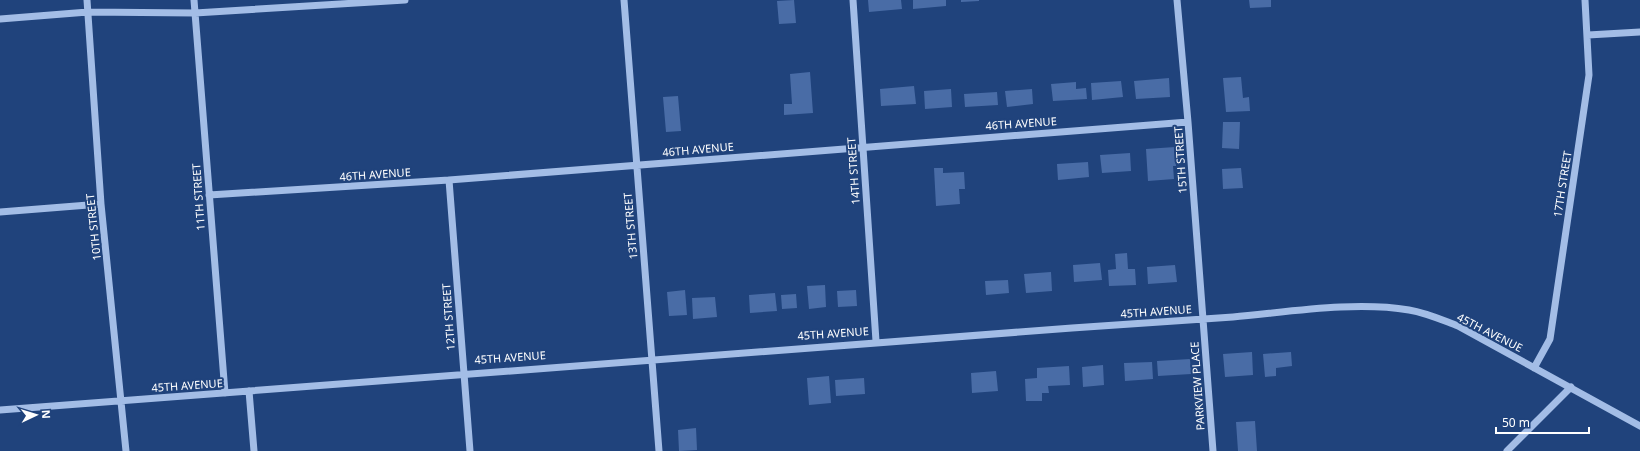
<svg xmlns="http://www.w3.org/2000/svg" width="1640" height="451" viewBox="0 0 1640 451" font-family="'Noto Sans',sans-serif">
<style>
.building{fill:#496ca6}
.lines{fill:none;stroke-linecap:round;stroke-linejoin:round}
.minor{stroke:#a3bde6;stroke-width:7}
.labels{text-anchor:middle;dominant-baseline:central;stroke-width:4;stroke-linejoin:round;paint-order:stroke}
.street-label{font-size:11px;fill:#fff;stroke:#20437c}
</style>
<rect width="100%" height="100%" fill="#20437c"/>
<path class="building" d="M794,0L796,23L779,24L777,1Z
M868,0H901L902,9L869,12Z
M913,0H946V6L913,9Z
M961,0H979V1L961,2Z
M1249,0H1271V7L1250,8Z
M810,72L813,113L784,115V104H792L790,74Z
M1241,77L1243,98L1249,97L1250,111L1226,112L1223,78Z
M1169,78L1170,97L1136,99L1134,81Z
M1121,81L1123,97L1092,100L1091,83Z
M1076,82V89L1086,88L1087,99L1053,101L1051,84Z
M914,86L916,104L881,106L880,89Z
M951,89L952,107L925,109L924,91Z
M1032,89L1033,104L1007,107L1005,91Z
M997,92L998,105L965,107L964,94Z
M678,96L681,131L666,132L663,97Z
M1223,122H1240L1239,149L1222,148Z
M1175,147L1176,166H1173L1174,179L1148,181L1146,149Z
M1130,153L1131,171L1102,173L1100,155Z
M1088,162L1089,177L1058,180L1057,164Z
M934,168H943V173L964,172L965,189H959L960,204L936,206Z
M1241,168L1243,188L1223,189L1222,169Z
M1127,253L1128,269H1135L1136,285L1109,286L1108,270L1116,269L1115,254Z
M1100,263L1102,280L1074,282L1073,265Z
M1175,265L1177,282L1148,284L1147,267Z
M1051,272L1052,291L1026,293L1024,274Z
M1008,280L1009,293L986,295L985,281Z
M825,285L826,307L809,309L807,286Z
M685,290L687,315L669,316L667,292Z
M856,290L857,306L838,307L837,291Z
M775,293L777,311L750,313L749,295Z
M796,294L797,308L782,309L781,295Z
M715,297L717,317L693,319L692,298Z
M1252,352L1253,375L1225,377L1223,354Z
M1291,352L1292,366L1276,368V376L1265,377L1263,354Z
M1190,359L1191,374L1158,376L1157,361Z
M1152,362L1153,379L1125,381L1124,363Z
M1103,365L1104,385L1083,387L1082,367Z
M1069,366L1070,385L1048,386L1049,393H1042V401H1026L1025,379L1037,378V368Z
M996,371L998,391L972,393L971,373Z
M829,376L831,403L809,405L807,378Z
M864,378L865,394L836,396L835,380Z
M1255,421L1257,451H1238L1236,422Z
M696,428L697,450L679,451L678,430Z"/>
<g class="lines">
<path class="minor" d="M87,0L101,204L126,451
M194,0L225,393
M624,0L659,451
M853,0L876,341
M1177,0L1188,122L1213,451
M0,19L88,12L195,13L405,0
M1588,35L1640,32
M449,180L470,451
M209,195L449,180L1188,122
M0,212L101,204
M1534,368L1550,339L1589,75L1585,0
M249,391L254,451
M0,410C357,382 714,352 1072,328C1126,324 1179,321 1233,317C1289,312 1354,301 1409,310C1427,313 1442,320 1458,326L1640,426
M1507,451L1571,387"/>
</g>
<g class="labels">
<g class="street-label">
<text transform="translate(1021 123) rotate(-4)">46TH AVENUE</text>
<text transform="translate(698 149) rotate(-5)">46TH AVENUE</text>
<text transform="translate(1180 160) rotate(-94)">15TH STREET</text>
<text transform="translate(853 171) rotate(-94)">14TH STREET</text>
<text transform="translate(375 174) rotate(-4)">46TH AVENUE</text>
<text transform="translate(1562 184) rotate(-81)">17TH STREET</text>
<text transform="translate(198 197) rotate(-94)">11TH STREET</text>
<text transform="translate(630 226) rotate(-95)">13TH STREET</text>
<text transform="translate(93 227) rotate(-96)">10TH STREET</text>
<text transform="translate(1156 311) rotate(-4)">45TH AVENUE</text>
<text transform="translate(448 317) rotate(-94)">12TH STREET</text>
<text transform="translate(1490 332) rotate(27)">45TH AVENUE</text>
<text transform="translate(833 333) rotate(-4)">45TH AVENUE</text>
<text transform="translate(510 357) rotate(-4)">45TH AVENUE</text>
<text transform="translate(187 385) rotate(-4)">45TH AVENUE</text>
<text transform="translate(1197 386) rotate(-94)">PARKVIEW PLACE</text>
</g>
</g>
<g transform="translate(36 415) rotate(86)" stroke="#20437c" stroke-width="3" paint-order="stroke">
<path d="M0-3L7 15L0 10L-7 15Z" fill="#ffffff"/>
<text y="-6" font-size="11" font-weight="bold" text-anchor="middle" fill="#ffffff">N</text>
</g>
<path d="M1496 427v6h93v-6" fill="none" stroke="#ffffff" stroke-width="2"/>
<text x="1502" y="427" font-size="12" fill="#ffffff" stroke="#20437c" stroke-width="3" paint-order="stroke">50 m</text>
</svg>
